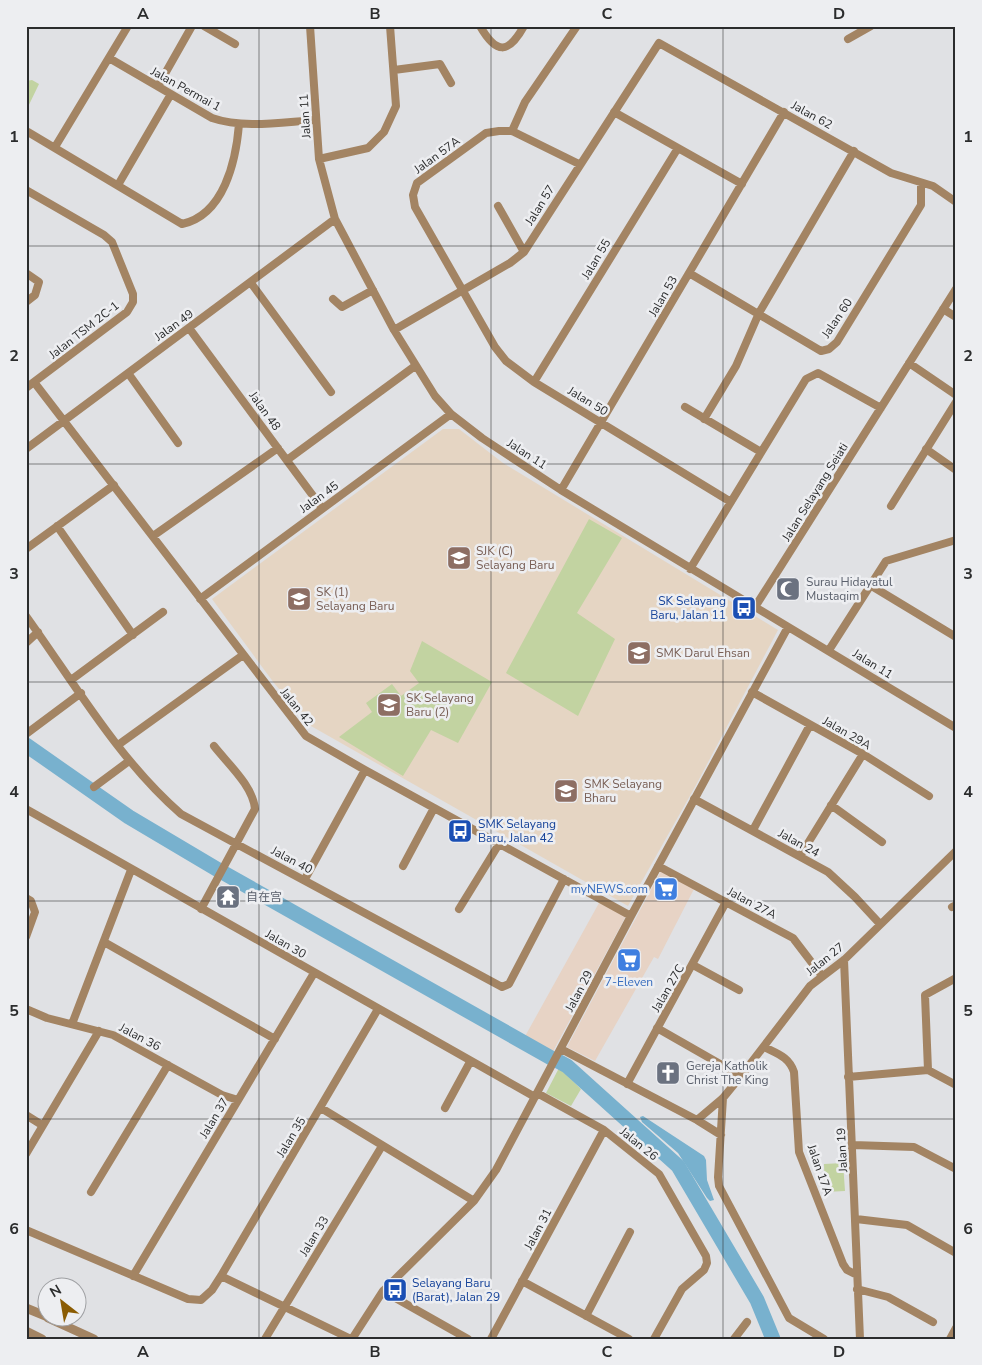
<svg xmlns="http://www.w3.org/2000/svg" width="982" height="1365" viewBox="0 0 982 1365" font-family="'Nunito Sans','Noto Sans SC',sans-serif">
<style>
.commercial{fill:#e7d3c5}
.education{fill:#e5d5c3}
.green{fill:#c2d3a1}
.water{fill:#78b1ce}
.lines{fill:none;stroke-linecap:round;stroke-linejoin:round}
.river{stroke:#78b1ce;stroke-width:15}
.minor{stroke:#a38463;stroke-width:8}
.tertiary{stroke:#a38463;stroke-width:9}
.grid{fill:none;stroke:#2b2c2d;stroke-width:1;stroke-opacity:0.55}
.labels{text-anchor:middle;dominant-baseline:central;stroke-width:5;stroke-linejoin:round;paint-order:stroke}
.street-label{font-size:12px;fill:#2b2c2d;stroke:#edeef1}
.education-label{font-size:12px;fill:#785e54;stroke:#edeef1;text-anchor:start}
.worship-label{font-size:12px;fill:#5b616d;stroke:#edeef1;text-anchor:start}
.transit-label{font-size:12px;fill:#164399;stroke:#edeef1;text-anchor:start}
.shop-label{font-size:12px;fill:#366cbe;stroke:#edeef1;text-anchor:end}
.neatline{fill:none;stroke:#2b2c2d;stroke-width:2}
.grid-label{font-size:16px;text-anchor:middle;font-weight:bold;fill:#2b2c2d}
</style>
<rect width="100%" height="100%" fill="#e0e1e4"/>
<path class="commercial" d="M661,871L694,889L658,959L654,957L595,1061L567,1047Z
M599,903L626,916L551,1055L523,1040Z"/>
<path class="education" d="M443,429H459L503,463L778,630L696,785L628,906L311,726L274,683L212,599Z"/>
<path class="green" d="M32,80L39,84L26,111V81Z
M589,519L622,538L577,613L615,639L578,716L506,673Z
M422,641L492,682L458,743L431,730L403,776L339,737L372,712L366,703L392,684L401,696L419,683L410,671Z
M559,1068L581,1089L571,1106L546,1093Z
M843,1163L845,1191L825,1192L824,1164Z"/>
<path class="water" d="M643,1116L704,1156L706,1160L707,1180L714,1200L710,1201L707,1198L678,1153L642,1122L640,1117Z"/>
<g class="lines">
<path class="river" d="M26,745L129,817L220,871
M222,872L553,1059
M556,1060L567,1066L678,1166L757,1300L773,1339"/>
<path class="minor" d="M204,26L235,44
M310,26L319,159L335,219L394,330L435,396L451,414L482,438L561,490L956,728
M480,26C496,54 508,55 524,26
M848,39L871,26
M109,58L212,118C244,129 282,122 316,120
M394,70L440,64L451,83
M158,86L192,26
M614,112L742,184
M512,131L525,102L577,26
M28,132L182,224C224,215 236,161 239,124
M55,147L128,26
M319,159L368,148L384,132L396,106L390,26
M579,164L512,131H499L486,133L417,183L413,195L415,207L495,347L506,361L534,382L731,502
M118,185L171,94
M26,190L104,235L112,242L133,294V302L127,312L26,388
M498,206L524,252
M26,273L39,282L35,295L26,302
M689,273L821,351L829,349L837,342L921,205V183
M251,283L331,392
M333,299L342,307L373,290
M943,309L956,317
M189,328L322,508
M394,330L510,263L524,252L659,43L891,173L933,186L956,202
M909,363L956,395
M128,373L178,443
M34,382L306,736L365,770L631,916
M534,382L678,148
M685,407L761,452
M704,419L736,366L759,313L854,151
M26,449L335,219
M926,449L956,470
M287,460L415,366
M561,490L784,112
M891,506L956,402
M57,526L133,635
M153,536L278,448
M26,549L114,485
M690,569L806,379L818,373L881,408
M870,585L956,637
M200,599L451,414
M755,607L956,289
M26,616C75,684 118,759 181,814L502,987L509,984L564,879
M26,643L38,632
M829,650L886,561L956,540
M71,680L163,612
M752,692L863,754L929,796
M26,734L81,693
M118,745L243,655
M94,787L129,761
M694,799L828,872L855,897L880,924
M831,805L882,842
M26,809L535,1097
M753,830L810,725
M800,856L863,754
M403,866L434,808
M658,866L793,938L822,976
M305,879L365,770
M26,898L31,901L35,912L26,937
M952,907L956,905
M201,909L255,809C253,786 228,764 214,746
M459,909L499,844
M104,942L275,1039
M844,960L860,1339
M693,965L739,990
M26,1009L47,1018L113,1035L222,1095L238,1100
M72,1024L131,870
M657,1028L741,1076
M764,1047C778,1054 789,1057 794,1072L799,1152L843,1264L847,1270L857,1275
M561,1049L697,1120L721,1135
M928,1070L925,995L956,978
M848,1077L928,1070L956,1085
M627,1084L726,902
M537,1093L604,1130L659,1174L706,1256L707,1263L704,1270L682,1289L654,1339
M723,1098L718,1177L719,1186L789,1318L824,1339
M321,1108L474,1201
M445,1108L470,1062
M26,1115L42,1125
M697,1120L723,1098L741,1076L810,986L844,960L956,851
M853,1145L914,1147L956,1169
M26,1154L99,1031
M91,1192L168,1065
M856,1219L907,1225L956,1253
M26,1230L188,1299L201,1300L212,1290L221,1276L378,1009
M133,1276L314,973
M221,1276L351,1339
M522,1281L629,1339
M857,1289L888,1297L933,1322
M383,1291L468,1339
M586,1316L630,1232
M265,1339L382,1146
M352,1339L383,1291L474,1201L496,1170L631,916L788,627
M491,1339L604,1130
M734,1339L747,1322
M950,1339L956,1328"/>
<path class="tertiary" d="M26,1308L48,1317
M48,1318L94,1339
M26,1331L42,1339"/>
</g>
<path class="grid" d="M259,26V1339M491,26V1339M723,26V1339M26,246H956M26,464H956M26,682H956M26,901H956M26,1119H956"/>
<defs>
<symbol id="school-square" viewBox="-11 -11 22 22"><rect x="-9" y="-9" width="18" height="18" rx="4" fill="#8d6e63" stroke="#edeef1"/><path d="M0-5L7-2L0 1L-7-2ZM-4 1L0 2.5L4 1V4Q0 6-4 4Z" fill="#fff"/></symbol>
<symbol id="mosque-square" viewBox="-11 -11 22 22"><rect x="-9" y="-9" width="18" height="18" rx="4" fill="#6b7280" stroke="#edeef1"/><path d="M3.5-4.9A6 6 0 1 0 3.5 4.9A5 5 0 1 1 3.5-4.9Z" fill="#fff"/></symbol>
<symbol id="bus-square" viewBox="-11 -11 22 22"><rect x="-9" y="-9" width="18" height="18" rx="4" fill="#1a4fb4" stroke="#edeef1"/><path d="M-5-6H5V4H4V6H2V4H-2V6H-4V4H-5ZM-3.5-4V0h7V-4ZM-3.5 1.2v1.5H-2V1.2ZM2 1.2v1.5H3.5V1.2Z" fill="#fff"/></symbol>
<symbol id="supermarket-square" viewBox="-11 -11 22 22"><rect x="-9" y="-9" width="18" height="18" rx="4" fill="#3f7fe0" stroke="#edeef1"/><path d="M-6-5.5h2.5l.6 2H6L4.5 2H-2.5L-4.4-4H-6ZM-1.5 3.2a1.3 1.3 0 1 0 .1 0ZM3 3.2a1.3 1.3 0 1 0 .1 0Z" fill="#fff"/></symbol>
<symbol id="temple-square" viewBox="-11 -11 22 22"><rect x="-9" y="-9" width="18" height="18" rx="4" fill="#6b7280" stroke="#edeef1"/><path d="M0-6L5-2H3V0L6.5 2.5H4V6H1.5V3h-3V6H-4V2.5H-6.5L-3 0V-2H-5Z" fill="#fff"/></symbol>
<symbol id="church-square" viewBox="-11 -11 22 22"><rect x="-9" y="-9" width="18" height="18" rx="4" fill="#6b7280" stroke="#edeef1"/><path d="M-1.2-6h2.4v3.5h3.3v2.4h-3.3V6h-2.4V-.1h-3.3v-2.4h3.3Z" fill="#fff"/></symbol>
</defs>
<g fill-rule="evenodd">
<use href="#school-square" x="445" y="544" width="28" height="28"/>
<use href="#mosque-square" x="774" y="575" width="28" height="28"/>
<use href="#school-square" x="285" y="585" width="28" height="28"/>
<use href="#bus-square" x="730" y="594" width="28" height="28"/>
<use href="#school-square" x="625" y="639" width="28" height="28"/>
<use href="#school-square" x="375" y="691" width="28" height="28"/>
<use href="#school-square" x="552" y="777" width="28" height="28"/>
<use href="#bus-square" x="446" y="817" width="28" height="28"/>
<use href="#supermarket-square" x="652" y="875" width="28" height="28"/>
<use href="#temple-square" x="214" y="883" width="28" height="28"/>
<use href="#supermarket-square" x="615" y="946" width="28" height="28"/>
<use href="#church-square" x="654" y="1059" width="28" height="28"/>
<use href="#bus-square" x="381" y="1276" width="28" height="28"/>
</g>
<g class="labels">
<g class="street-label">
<text transform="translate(186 89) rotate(29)">Jalan Permai 1</text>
<text transform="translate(812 115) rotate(29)">Jalan 62</text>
<text transform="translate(305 116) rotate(-94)">Jalan 11</text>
<text transform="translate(437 155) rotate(-36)">Jalan 57A</text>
<text transform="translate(540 205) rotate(-58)">Jalan 57</text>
<text transform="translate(596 259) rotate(-59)">Jalan 55</text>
<text transform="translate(663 296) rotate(-60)">Jalan 53</text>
<text transform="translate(837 318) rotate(-56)">Jalan 60</text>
<text transform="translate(174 325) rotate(-36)">Jalan 49</text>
<text transform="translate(84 330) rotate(-38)">Jalan TSM 2C-1</text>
<text transform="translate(588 401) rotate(31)">Jalan 50</text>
<text transform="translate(265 411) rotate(54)">Jalan 48</text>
<text transform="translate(527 454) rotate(33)">Jalan 11</text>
<text transform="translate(815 492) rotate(-58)">Jalan Selayang Seiati</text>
<text transform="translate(319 497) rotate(-36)">Jalan 45</text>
<text transform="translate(873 664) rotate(32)">Jalan 11</text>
<text transform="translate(297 707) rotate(51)">Jalan 42</text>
<text transform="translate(847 733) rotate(30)">Jalan 29A</text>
<text transform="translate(799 843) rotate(29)">Jalan 24</text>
<text transform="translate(292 860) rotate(28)">Jalan 40</text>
<text transform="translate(752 903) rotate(28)">Jalan 27A</text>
<text transform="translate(286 944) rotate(30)">Jalan 30</text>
<text transform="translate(825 959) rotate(-39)">Jalan 27</text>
<text transform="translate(668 988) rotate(-60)">Jalan 27C</text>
<text transform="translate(579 991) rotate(-62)">Jalan 29</text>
<text transform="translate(140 1037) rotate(28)">Jalan 36</text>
<text transform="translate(214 1118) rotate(-59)">Jalan 37</text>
<text transform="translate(291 1137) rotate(-59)">Jalan 35</text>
<text transform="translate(639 1144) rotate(39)">Jalan 26</text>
<text transform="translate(842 1150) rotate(-93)">Jalan 19</text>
<text transform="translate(820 1170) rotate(71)">Jalan 17A</text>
<text transform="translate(538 1229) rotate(-62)">Jalan 31</text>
<text transform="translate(314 1236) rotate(-59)">Jalan 33</text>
</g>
<g class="education-label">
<text x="476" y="551">SJK (C)<tspan x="476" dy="14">Selayang Baru</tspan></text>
<text x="316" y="592">SK (1)<tspan x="316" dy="14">Selayang Baru</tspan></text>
<text x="656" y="653">SMK Darul Ehsan</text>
<text x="406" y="698">SK Selayang<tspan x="406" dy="14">Baru (2)</tspan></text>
<text x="584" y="784">SMK Selayang<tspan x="584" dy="14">Bharu</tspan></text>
</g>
<g class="worship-label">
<text x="806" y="582">Surau Hidayatul<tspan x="806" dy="14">Mustaqim</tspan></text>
<text x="246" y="897">自在宫</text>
<text x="686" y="1066">Gereja Katholik<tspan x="686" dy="14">Christ The King</tspan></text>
</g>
<g class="transit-label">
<text x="726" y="601" text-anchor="end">SK Selayang<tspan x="726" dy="14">Baru, Jalan 11</tspan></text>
<text x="478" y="824">SMK Selayang<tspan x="478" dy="14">Baru, Jalan 42</tspan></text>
<text x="412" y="1283">Selayang Baru<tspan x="412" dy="14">(Barat), Jalan 29</tspan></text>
</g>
<g class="shop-label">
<text x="648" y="889">myNEWS.com</text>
<text x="629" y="982" text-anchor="middle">7-Eleven</text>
</g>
</g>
<rect width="982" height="1365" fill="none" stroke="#edeef1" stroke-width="55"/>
<g transform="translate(62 1302) rotate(329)"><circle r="24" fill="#edeef1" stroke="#9fa0a3"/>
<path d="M0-4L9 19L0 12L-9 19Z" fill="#8b5c03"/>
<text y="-8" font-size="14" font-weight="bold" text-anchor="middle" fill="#2b2c2d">N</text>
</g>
<rect x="28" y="28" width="926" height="1310" class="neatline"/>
<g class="grid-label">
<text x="143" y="19">A</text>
<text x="375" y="19">B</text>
<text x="607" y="19">C</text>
<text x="839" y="19">D</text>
<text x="14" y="142">1</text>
<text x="968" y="142">1</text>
<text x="14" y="361">2</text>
<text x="968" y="361">2</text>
<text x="14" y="579">3</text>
<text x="968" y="579">3</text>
<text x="14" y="797">4</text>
<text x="968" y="797">4</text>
<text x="14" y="1016">5</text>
<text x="968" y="1016">5</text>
<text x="14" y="1234">6</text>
<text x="968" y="1234">6</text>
<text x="143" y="1357">A</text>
<text x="375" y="1357">B</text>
<text x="607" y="1357">C</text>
<text x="839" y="1357">D</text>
</g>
</svg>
